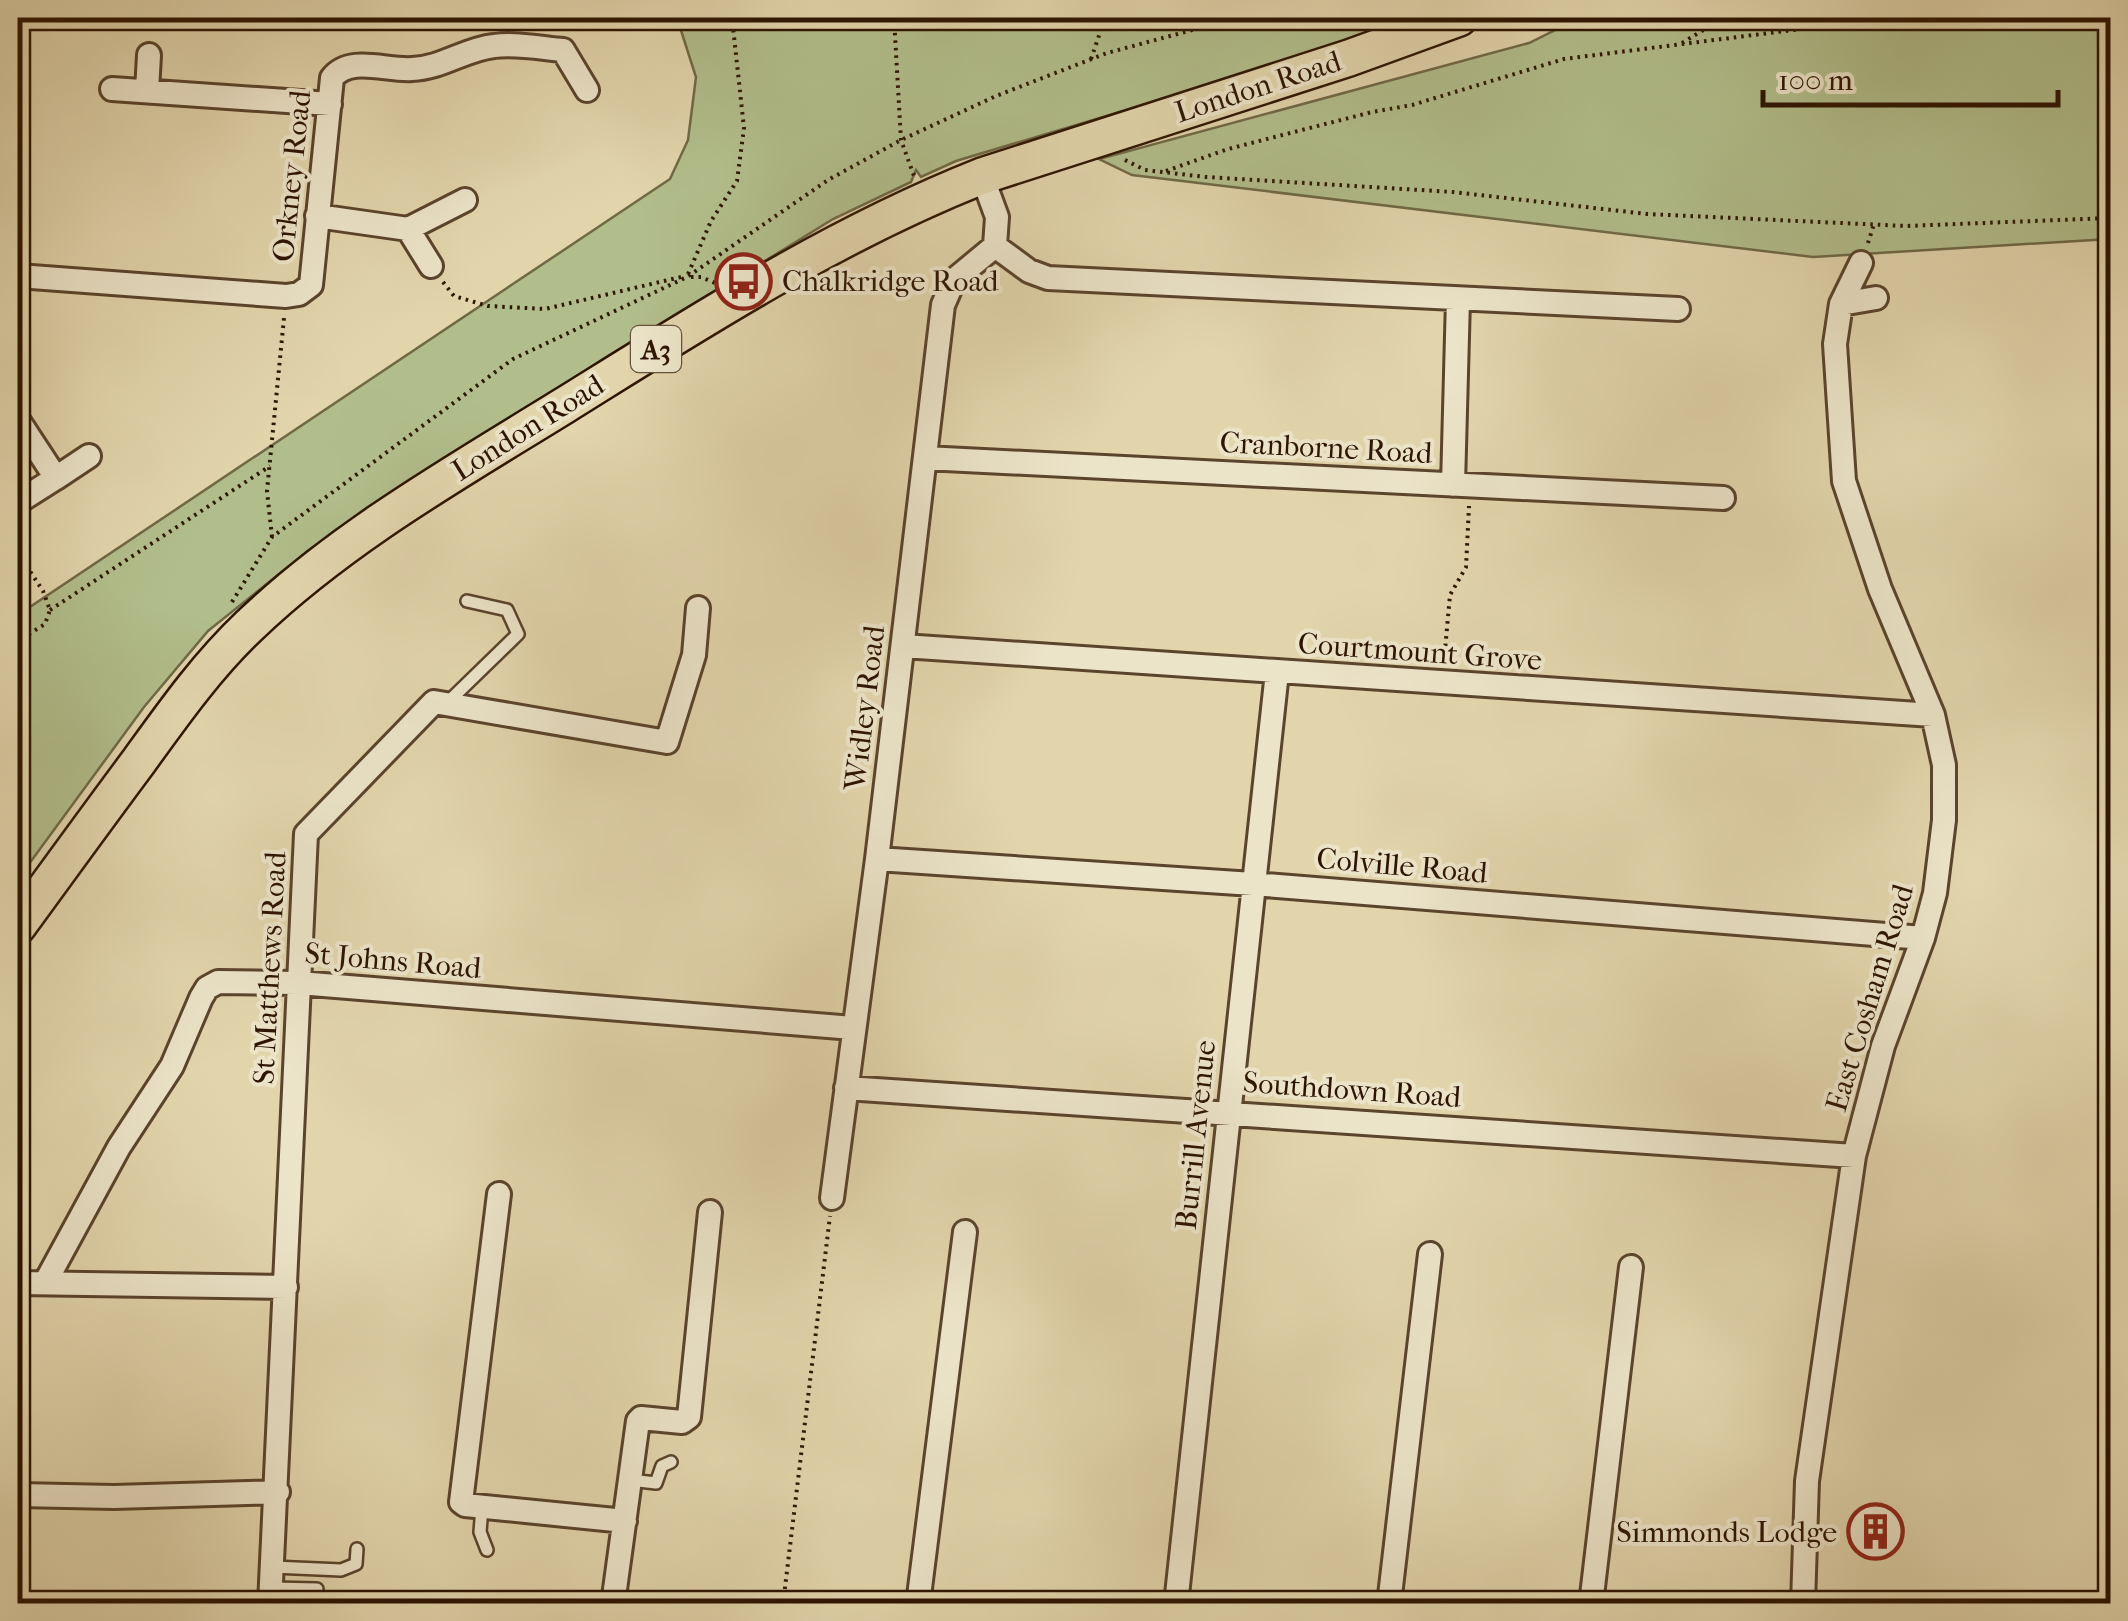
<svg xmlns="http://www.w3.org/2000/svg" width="2128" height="1621" viewBox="0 0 2128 1621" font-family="'IM FELL French Canon',serif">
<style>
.green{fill:#b1be8b;stroke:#6f6946;stroke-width:2.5}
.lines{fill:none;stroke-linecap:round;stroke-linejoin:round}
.service-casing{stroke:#5a442c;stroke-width:16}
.minor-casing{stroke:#5a442c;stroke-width:28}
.primary-casing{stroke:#2d1402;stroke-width:40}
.path{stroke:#2d1402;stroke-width:4;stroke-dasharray:2.5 5;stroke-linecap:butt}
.service{stroke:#ece4c9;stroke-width:11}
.minor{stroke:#ece4c9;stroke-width:22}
.primary{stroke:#e2d5ac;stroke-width:35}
.labels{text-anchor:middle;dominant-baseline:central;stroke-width:8;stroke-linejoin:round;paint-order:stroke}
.shield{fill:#ece4c9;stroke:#66523e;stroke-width:2.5}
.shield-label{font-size:28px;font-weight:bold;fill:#2d1402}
.street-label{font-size:30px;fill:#2d1402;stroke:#ece4c9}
.poi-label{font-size:30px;fill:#2d1402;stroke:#ece4c9;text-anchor:start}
</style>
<rect width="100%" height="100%" fill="#e2d5ac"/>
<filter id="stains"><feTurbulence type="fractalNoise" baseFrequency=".002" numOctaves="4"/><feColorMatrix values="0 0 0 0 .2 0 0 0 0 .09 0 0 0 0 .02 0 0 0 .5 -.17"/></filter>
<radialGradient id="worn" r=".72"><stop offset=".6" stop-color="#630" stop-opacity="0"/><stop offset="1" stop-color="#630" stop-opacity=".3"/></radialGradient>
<path class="green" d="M677,18H1227V27L1263,18H1412L1273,66L956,161L921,177L916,170L911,182L833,219L734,280L535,408L416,476L309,550L208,631L144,707L18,879V615L670,179L688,140L696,77Z
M1574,18H2110V239L1813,257L1132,175L1099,159L1529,43L1573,21Z"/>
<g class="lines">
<defs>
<path id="service" d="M1234,19L1239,18
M446,704L518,634L507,610L467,601
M630,1480L656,1483L662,1466L671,1462
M482,1507L480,1532L487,1550
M273,1567L341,1570L356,1564L357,1549
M272,1588L317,1589"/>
<path id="minor" d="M112,89L330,104
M147,91L149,55
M982,176L997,217L995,246L1029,271L1048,278L1678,309
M317,216L408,229L465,200
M408,229L431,266
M18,276L286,296L299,294L311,285L332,78C350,55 386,71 412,69C442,68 465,49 494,46C516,43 541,48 563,50L587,90
M1841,304L1876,298
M18,420L56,478L18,502
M925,458L1723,498
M56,478L89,456
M1453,485L1458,299
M903,646L1933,715
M877,859L1253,884L1923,938
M846,1088L1854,1156
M499,1194L461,1502L465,1505L625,1521
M832,1198L877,859L943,305L954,280L995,246
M18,1283L286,1287
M45,1283L119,1147L172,1066L201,998L207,988L218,982L299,983L853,1028
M18,1495L114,1497L278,1492
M270,1604L306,834L434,702L667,742L694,655L698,608
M613,1604L638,1421L641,1418L682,1422L689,1417L710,1212
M918,1604L965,1232
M1176,1604L1277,672
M1389,1604L1430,1254
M1591,1604L1631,1267
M1803,1604L1807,1481L1854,1156L1883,1046L1923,938L1935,893L1944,820V765L1933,715L1880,589L1844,481L1835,344L1841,304L1861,263"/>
<path id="primary" d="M18,926C58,871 98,816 139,761C173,714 206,667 249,626C342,537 455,473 565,405C700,321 833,235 982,176L1349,58L1459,18"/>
</defs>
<use href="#service" class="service-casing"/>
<use href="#minor" class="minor-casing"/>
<use href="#primary" class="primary-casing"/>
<path class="path" d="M894,18L901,140L914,176
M2094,18L2093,23L2110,47
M1682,43L1723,18
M1091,59L1105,18
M1125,160L1145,170L1206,177L1453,192L1647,214L1906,226L2110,218
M1166,171L1228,149L1372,112L1412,105L1564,59L1888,18
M1868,243L1874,224
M688,274L711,221L737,181L744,128L732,18
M691,277H701L715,283
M443,282L454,296L488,306L545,309L681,277
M272,537L267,491L284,318
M18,553L43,591L50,610L45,624L18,641
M232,602L272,537L513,359L687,277L828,180L901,140L996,96L1107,53L1222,22
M50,610L270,466
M1444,661L1450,595L1466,567L1469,506
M653,1604L682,1593
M783,1604L830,1216"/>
<use href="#service" class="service"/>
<use href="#minor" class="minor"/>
<use href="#primary" class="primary"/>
</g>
<defs>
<symbol id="bus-ring" viewBox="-11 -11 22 22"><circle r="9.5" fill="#ece4c9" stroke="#8f2418" stroke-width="1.5"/><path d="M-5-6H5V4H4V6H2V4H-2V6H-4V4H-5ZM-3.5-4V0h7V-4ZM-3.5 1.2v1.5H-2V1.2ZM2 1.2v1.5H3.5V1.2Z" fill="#8f2418"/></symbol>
<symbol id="building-ring" viewBox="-11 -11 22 22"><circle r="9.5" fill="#ece4c9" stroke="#8f2418" stroke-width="1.5"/><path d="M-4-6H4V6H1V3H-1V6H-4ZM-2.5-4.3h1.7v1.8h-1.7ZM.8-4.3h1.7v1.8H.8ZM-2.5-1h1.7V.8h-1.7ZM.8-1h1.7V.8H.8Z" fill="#8f2418"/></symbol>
</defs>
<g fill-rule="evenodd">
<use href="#bus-ring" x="712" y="250" width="63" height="63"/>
<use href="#building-ring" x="1844" y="1500" width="63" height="63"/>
</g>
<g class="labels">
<rect class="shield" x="631" y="326" width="50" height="46" rx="8"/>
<g class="shield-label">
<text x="656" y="349">A3</text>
</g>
<g class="street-label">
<text transform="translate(1258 87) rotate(-18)">London Road</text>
<text transform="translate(292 176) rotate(-84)">Orkney Road</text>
<text transform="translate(528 428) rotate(-32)">London Road</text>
<text transform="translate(1326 448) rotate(3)">Cranborne Road</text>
<text transform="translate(1420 652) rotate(4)">Courtmount Grove</text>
<text transform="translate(865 708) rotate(-83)">Widley Road</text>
<text transform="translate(1402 866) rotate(5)">Colville Road</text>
<text transform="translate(393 961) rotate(5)">St Johns Road</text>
<text transform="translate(270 968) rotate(-87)">St Matthews Road</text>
<text transform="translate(1870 998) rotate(-73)">East Cosham Road</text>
<text transform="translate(1352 1090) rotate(4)">Southdown Road</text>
<text transform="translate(1196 1135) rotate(-84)">Burrill Avenue</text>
</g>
<g class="poi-label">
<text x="782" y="281">Chalkridge Road</text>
<text x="1837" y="1532" text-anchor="end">Simmonds Lodge</text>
</g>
</g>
<rect width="2128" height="1621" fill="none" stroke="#e2d5ac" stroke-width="60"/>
<rect x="20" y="20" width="2088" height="1581" fill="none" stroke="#2d1402" stroke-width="5"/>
<rect x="30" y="30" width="2068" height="1561" fill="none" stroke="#2d1402" stroke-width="2.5"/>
<path d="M1763 90v15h295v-15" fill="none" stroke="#2d1402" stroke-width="5"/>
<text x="1778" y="90" font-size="30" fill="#2d1402" stroke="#ece4c9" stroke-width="8" paint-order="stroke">100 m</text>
<rect width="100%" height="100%" filter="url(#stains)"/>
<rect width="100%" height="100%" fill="url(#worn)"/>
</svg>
